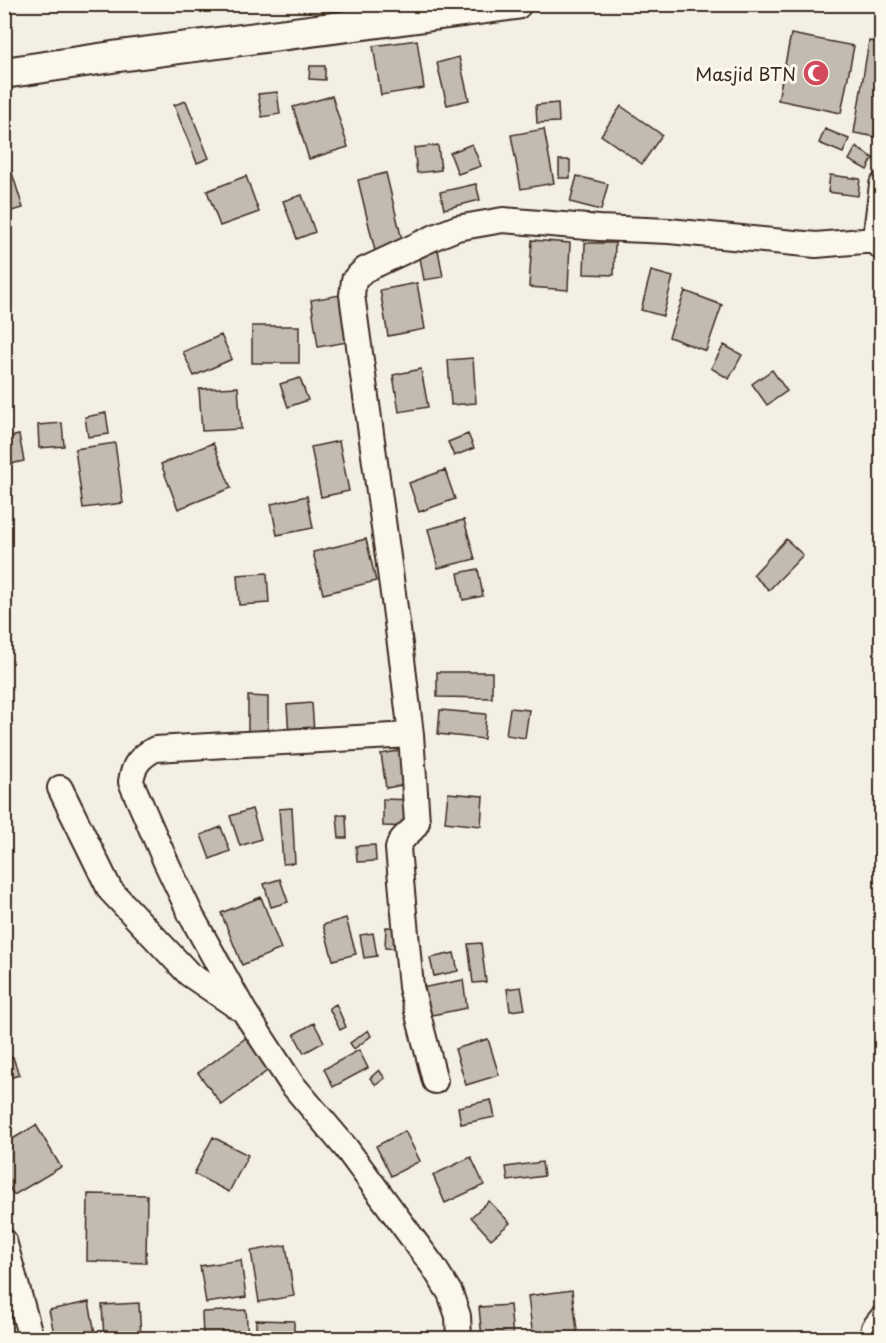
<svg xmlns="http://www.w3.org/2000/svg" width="886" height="1343" viewBox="0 0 886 1343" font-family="'Playpen Sans',sans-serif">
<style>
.building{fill:#c3bbb0;stroke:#3b2a1e;stroke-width:1.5}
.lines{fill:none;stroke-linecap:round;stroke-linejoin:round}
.minor-casing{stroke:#3b2a1e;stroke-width:28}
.tertiary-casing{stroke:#3b2a1e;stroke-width:34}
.minor{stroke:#fbf7ec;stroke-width:24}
.tertiary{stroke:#fbf7ec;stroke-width:30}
.labels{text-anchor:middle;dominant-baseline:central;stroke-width:6;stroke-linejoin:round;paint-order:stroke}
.poi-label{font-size:18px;fill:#3b2a1e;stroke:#fbf7ec;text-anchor:end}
</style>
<rect width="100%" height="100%" fill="#f3efe4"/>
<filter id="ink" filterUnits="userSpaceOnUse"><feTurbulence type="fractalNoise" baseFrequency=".0167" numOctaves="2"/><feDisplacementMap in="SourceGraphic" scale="12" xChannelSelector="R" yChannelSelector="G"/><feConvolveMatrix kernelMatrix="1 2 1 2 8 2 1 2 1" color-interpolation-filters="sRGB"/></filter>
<g filter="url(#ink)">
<path class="building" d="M791,34L854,46L841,113L778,100Z
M417,40L424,88L381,95L373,46Z
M869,41L882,43V138L854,133Z
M459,57L469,100L447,105L437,63Z
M310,66H325V80L309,79Z
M277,92L280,114L262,117L258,94Z
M332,96L348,147L309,159L293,107Z
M186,101L209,158L197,163L174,105Z
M558,103L559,122L537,123L536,105Z
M621,106L662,135L642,164L601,135Z
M544,129L554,183L521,189L511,135Z
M825,129L849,139L843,153L819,143Z
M472,144L481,166L458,174L450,153Z
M438,145L441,170L417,173L414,148Z
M4,147L23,208L4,213Z
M856,147L873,158L867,170L849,160Z
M559,160H570V178H559Z
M386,173L403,244L375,251L358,180Z
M830,175L860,179L858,196L828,192Z
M246,176L259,212L220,226L207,191Z
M577,176L608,184L601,210L570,202Z
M476,184L480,200L444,209L440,192Z
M302,195L315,232L297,239L283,201Z
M532,240L570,243L568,290L529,287Z
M585,243H615L614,275L584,274Z
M437,244L443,277L424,280L418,247Z
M651,271L673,277L663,316L641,310Z
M417,283L425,329L388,336L380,290Z
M685,291L722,305L706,351L669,337Z
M340,295L348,342L318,347L311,300Z
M252,326H299V363H252Z
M221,335L232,359L194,376L183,352Z
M724,345L742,355L729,379L711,368Z
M473,358L476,403L451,405L448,360Z
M421,369L428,407L399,412L393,375Z
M772,370L787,391L767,405L752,384Z
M300,378L308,400L288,407L280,384Z
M238,387L241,429L202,431L199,389Z
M106,413L109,434L88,437L85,417Z
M62,423L64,446L39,448L38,425Z
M468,434L474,448L454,456L448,442Z
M19,435L24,461L6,465L4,438Z
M339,441L349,491L321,497L311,447Z
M115,443L123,503L83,508L75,449Z
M213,443L231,488L178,509L161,464Z
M445,470L455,499L419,512L409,483Z
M307,496L313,528L277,535L271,504Z
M464,520L475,559L438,568L428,529Z
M366,539L376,581L323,594L313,552Z
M786,539L803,555L769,590L753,575Z
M478,569L483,596L463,600L458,573Z
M267,573L269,603L239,605L237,575Z
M437,672H492V698L437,697Z
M248,696L268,697V737H248Z
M312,703L314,733L289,735L287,705Z
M510,708L529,710L525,738L506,735Z
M440,710L486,714L484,739L438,734Z
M403,750L408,784L386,788L381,754Z
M448,793L483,796L481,826L445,822Z
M383,799L415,800L414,827L383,826Z
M292,808L295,863L283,864L279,809Z
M252,809L261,839L240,846L230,816Z
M337,815H346L347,838H339Z
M221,827L230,851L210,859L201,835Z
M375,845L376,861L357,862L356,846Z
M280,879L288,902L271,907L264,884Z
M261,897L281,949L242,965L221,913Z
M346,918L356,954L333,960L323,925Z
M386,927L402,928L401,949L385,948Z
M373,933L377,956L364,958L360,935Z
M481,943L486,982L473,983L468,944Z
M454,953L458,971L434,976L430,958Z
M463,980L467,1008L427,1016L421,988Z
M521,987L525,1009L510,1011L507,989Z
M336,1004L346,1027L340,1030L329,1008Z
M314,1023L324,1042L304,1053L294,1034Z
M368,1030L371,1036L354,1049L350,1043Z
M247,1037L271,1068L222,1105L198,1073Z
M488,1039L499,1075L466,1085L455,1049Z
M359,1050L368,1068L333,1087L324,1069Z
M13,1057L19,1075L4,1080V1060Z
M379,1070L385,1078L376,1085L370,1078Z
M491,1100L495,1117L461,1124L458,1107Z
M36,1125L61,1167L14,1195L4,1179V1144Z
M405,1131L420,1161L391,1176L376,1146Z
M213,1137L248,1155L229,1192L194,1174Z
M471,1157L484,1185L445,1203L433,1175Z
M542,1162L544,1176L508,1181L506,1167Z
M88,1194L147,1195L146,1263L87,1261Z
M489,1201L510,1223L491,1239L471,1217Z
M286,1245L294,1296L259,1302L251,1251Z
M241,1260L246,1297L206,1303L200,1266Z
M572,1290L578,1338H533L528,1296Z
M89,1302L96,1338H55L49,1310Z
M139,1303L141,1338H104L102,1305Z
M510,1305L513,1338H482L479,1307Z
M246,1310L248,1338H203L202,1312Z
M256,1320L294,1321V1338H256Z
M189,1335V1338H158V1337Z"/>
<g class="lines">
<defs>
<path id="minor" d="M882,185L875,240L882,248
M411,735L155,749C140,757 133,765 131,782L165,860L192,917L244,1011L291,1083L346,1148L433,1266L450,1293L458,1316L459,1338
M60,788L110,890L189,974L239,1008
M435,1081L411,987L398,849C401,834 413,834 417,822L411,735L402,659L352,295L354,280L364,270L437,236L457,228L503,220L599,228L669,231L816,245L875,240
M4,1241L31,1338
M872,1338L874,1328L882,1318"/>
<path id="tertiary" d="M4,73L119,56L516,4"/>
</defs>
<use href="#minor" class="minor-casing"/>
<use href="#tertiary" class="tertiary-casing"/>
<use href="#minor" class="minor"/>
<use href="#tertiary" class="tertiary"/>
</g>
</g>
<defs>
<symbol id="mosque-disc" viewBox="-11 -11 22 22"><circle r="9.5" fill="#d1495b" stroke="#fbf7ec"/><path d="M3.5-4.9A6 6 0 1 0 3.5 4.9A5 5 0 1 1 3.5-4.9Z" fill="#fff"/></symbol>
</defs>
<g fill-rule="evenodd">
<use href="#mosque-disc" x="801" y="58" width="30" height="30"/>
</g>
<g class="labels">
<g class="poi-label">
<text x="796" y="73">Masjid BTN</text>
</g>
</g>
<rect width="886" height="1343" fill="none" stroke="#fbf7ec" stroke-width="24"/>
<rect x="12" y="12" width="862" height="1319" fill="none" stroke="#3b2a1e" stroke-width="2" filter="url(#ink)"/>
</svg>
